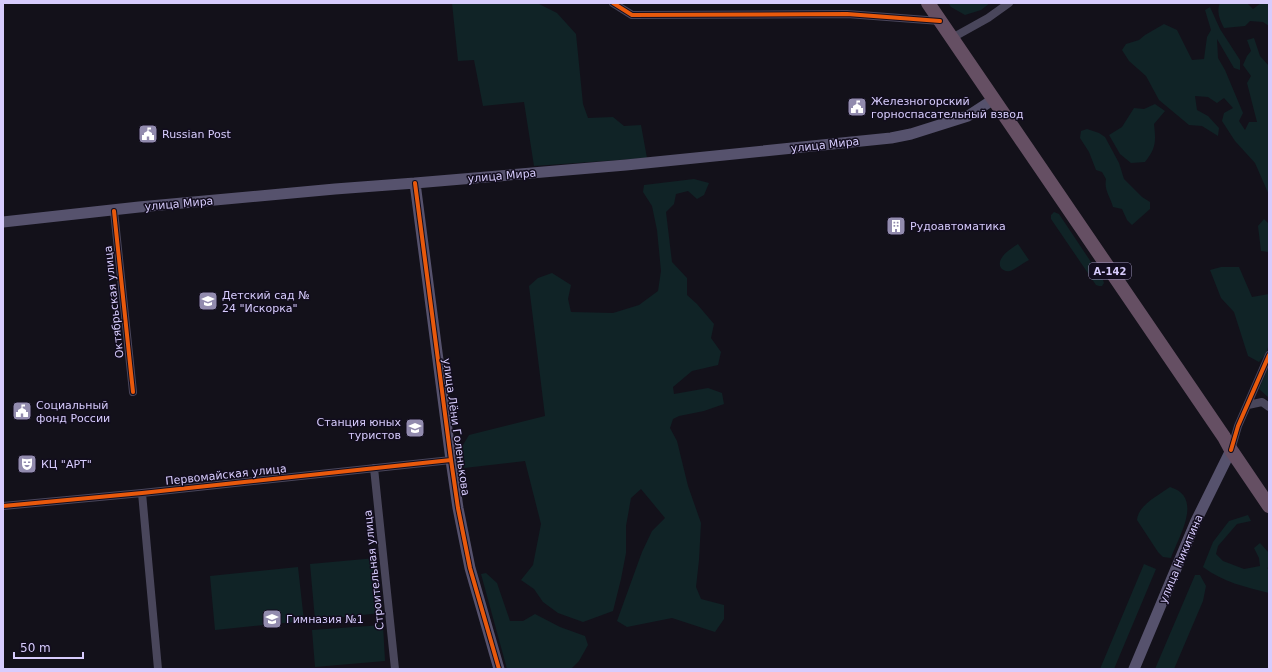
<svg xmlns="http://www.w3.org/2000/svg" width="1272" height="672" viewBox="0 0 1272 672" font-family="'DejaVu Sans',sans-serif">
<style>
.green{fill:#102326}
.lines{fill:none;stroke-linecap:round;stroke-linejoin:round}
.street{stroke:#49465b;stroke-width:8}
.secondary{stroke:#56526d;stroke-width:11}
.highway{stroke:#654f63;stroke-width:14}
.cycleway-casing{stroke:#120d1e;stroke-width:6}
.cycleway{stroke:#e8590c;stroke-width:4}
.labels{text-anchor:middle;dominant-baseline:central;stroke-width:3;stroke-linejoin:round;paint-order:stroke}
.shield{fill:#120d1e;stroke:#9c93ba;stroke-width:1}
.shield-label{font-size:10px;font-weight:bold;fill:#d7ccfd}
.poi-label{font-size:11px;fill:#d7ccfd;stroke:#120d1e;text-anchor:start}
.street-label{font-size:11px;fill:#d7ccfd;stroke:#120d1e}
</style>
<rect width="100%" height="100%" fill="#13111a"/>
<path class="green" d="M452,3H537L557,13L576,34L583,104L588,118L613,117L624,126L641,125L647,158L534,166L524,102L483,106L474,60L458,61Z
M948,3H990L981,10L965,15L951,7Z
M1220,3H1247L1253,9L1261,3L1269,4V26L1263,22L1250,21L1245,26L1224,28C1220,20 1216,12 1220,3Z
M1210,7L1220,29L1240,60V70L1234,68L1217,39L1218,58L1225,70L1243,113L1239,121L1245,130L1249,122H1257L1247,83L1251,76L1243,65L1247,56L1251,51L1247,40L1254,38L1260,56L1269,66V195L1255,163L1235,141L1222,121L1224,113L1233,108L1224,98L1217,103L1208,97L1195,96L1197,110L1208,116L1219,128L1218,136L1202,126L1189,125L1159,100L1146,76L1129,61L1122,50L1126,44L1139,40L1145,35L1164,24L1177,30L1192,60L1204,59L1207,37L1211,30L1205,10Z
M1155,104L1165,111L1154,124C1156,142 1156,148 1145,162L1131,163L1120,154L1109,135L1122,127L1134,108L1144,109Z
M1087,129L1099,133L1105,137L1119,163L1124,179L1142,197L1150,202V209L1132,225L1127,220L1122,209L1113,207C1110,196 1104,191 1106,179L1102,172L1096,170L1089,152L1080,138L1081,131Z
M694,179L709,183L704,195L697,199L688,191L676,194L674,204L666,212L672,262L687,278V295L697,304L714,324L711,338L721,352L718,365L692,371L673,387L674,394L708,388L722,393L724,404L704,411L679,416L673,419L670,428L677,441L688,486L701,523L699,560L696,587L701,599L724,605V619L715,632L672,618L627,627L617,621L642,552L652,531L665,518L641,489L631,498L626,526V553L621,579L613,611L583,622L558,613L543,602L534,589L521,580L533,565L541,524L525,461L464,468L463,445L469,435L545,416L529,286L538,278L552,273L571,285L568,299L571,312L613,313L639,305L658,291L661,271L657,230L652,206L643,192L644,185Z
M1054,212L1059,214L1103,280L1104,283L1102,286H1099L1096,285L1051,219V215Z
M1264,219L1269,224V252L1261,251L1258,226Z
M1018,244L1029,260C1023,263 1016,269 1010,271C1006,272 1003,270 1001,268C995,258 1012,248 1018,244Z
M1221,267H1239L1252,297L1269,294V344L1266,354L1259,362L1248,356L1234,312L1221,298L1210,270Z
M1269,365V398L1259,389Z
M1170,487C1204,497 1179,536 1171,558L1163,557L1158,552L1137,520C1138,505 1159,495 1170,487Z
M1248,515L1251,521L1237,524L1218,546L1216,554L1223,561L1244,569L1260,566L1259,558L1254,548L1260,543L1269,553V567L1267,568L1269,570V593C1245,587 1223,582 1203,567L1213,542L1229,521Z
M376,558L381,613L315,620L310,564Z
M1144,564L1156,569L1114,669H1100Z
M298,567L304,621L215,630L210,576Z
M486,573L497,583L510,621H523L535,614L560,627L585,636L588,645L579,661L571,669H507L481,574Z
M1195,575H1200L1206,586L1203,601L1174,669H1155Z
M383,625L385,661L315,667L312,630Z"/>
<g class="lines">
<path class="street" d="M613,3L632,15L847,14L940,21
M952,38L988,18L1009,3
M114,211L133,392
M1248,405L1262,402L1269,407
M1231,450L1238,426L1269,355
M374,468L395,669
M142,493L158,669
M3,506L142,493L451,460"/>
<path class="secondary" d="M415,183L451,460L458,508L470,568L499,669
M3,222L139,207L335,189L415,183L626,165L891,138L911,134L968,116L994,99
M1134,669L1196,521L1231,450"/>
<path class="highway" d="M928,3L1224,437L1231,450L1269,506"/>
<defs>
<path id="cycleway" d="M613,3L632,15L847,14L940,21
M415,183L451,460L458,508L470,568L499,669
M114,211L133,392
M1231,450L1238,426L1269,355
M3,506L142,493L451,460"/>
</defs>
<use href="#cycleway" class="cycleway-casing"/>
<use href="#cycleway" class="cycleway"/>
</g>
<defs>
<symbol id="civic-square" viewBox="-11 -11 22 22"><rect x="-9" y="-9" width="18" height="18" rx="4" fill="#928bae" stroke="#120d1e"/><path d="M-.6-6.5H3V-4.5H.6V-3L4-1V1h2V6H-6V1h2V-1L-.6-3ZM-1.2 2.5V6h2.4V2.5Z" fill="#fff"/></symbol>
<symbol id="building-square" viewBox="-11 -11 22 22"><rect x="-9" y="-9" width="18" height="18" rx="4" fill="#928bae" stroke="#120d1e"/><path d="M-4-6H4V6H1V3H-1V6H-4ZM-2.5-4.3h1.7v1.8h-1.7ZM.8-4.3h1.7v1.8H.8ZM-2.5-1h1.7V.8h-1.7ZM.8-1h1.7V.8H.8Z" fill="#fff"/></symbol>
<symbol id="school-square" viewBox="-11 -11 22 22"><rect x="-9" y="-9" width="18" height="18" rx="4" fill="#928bae" stroke="#120d1e"/><path d="M0-5L7-2L0 1L-7-2ZM-4 1L0 2.5L4 1V4Q0 6-4 4Z" fill="#fff"/></symbol>
<symbol id="theatre-square" viewBox="-11 -11 22 22"><rect x="-9" y="-9" width="18" height="18" rx="4" fill="#928bae" stroke="#120d1e"/><path d="M-5-5.5Q0-4 5-5.5V0Q5 5 0 6Q-5 5-5 0ZM-3.3-2.5H-1v1.5H-3.3ZM1-2.5H3.3v1.5H1ZM-2.8 1Q0 5.5 2.8 1Z" fill="#fff"/></symbol>
</defs>
<g fill-rule="evenodd">
<use href="#civic-square" x="846" y="96" width="22" height="22"/>
<use href="#civic-square" x="137" y="123" width="22" height="22"/>
<use href="#building-square" x="885" y="215" width="22" height="22"/>
<use href="#school-square" x="197" y="290" width="22" height="22"/>
<use href="#civic-square" x="11" y="400" width="22" height="22"/>
<use href="#school-square" x="404" y="417" width="22" height="22"/>
<use href="#theatre-square" x="16" y="453" width="22" height="22"/>
<use href="#school-square" x="261" y="608" width="22" height="22"/>
</g>
<g class="labels">
<rect class="shield" x="1089" y="263" width="42" height="16" rx="3"/>
<g class="shield-label">
<text x="1110" y="271">А-142</text>
</g>
<g class="poi-label">
<text x="871" y="101">Железногорский<tspan x="871" dy="13">горноспасательный взвод</tspan></text>
<text x="162" y="134">Russian Post</text>
<text x="910" y="226">Рудоавтоматика</text>
<text x="222" y="295">Детский сад №<tspan x="222" dy="13">24 "Искорка"</tspan></text>
<text x="36" y="405">Социальный<tspan x="36" dy="13">фонд России</tspan></text>
<text x="401" y="422" text-anchor="end">Станция юных<tspan x="401" dy="13">туристов</tspan></text>
<text x="41" y="464">КЦ "АРТ"</text>
<text x="286" y="619">Гимназия №1</text>
</g>
<g class="street-label">
<text transform="translate(825 145) rotate(-6)">улица Мира</text>
<text transform="translate(502 176) rotate(-5)">улица Мира</text>
<text transform="translate(179 204) rotate(-5)">улица Мира</text>
<text transform="translate(114 302) rotate(-96)">Октябрьская улица</text>
<text transform="translate(456 427) rotate(82)">улица Лёни Голенькова</text>
<text transform="translate(226 475) rotate(-6)">Первомайская улица</text>
<text transform="translate(1181 559) rotate(-67)">улица Никитина</text>
<text transform="translate(374 570) rotate(-96)">Строительная улица</text>
</g>
</g>
<rect width="1272" height="672" fill="none" stroke="#d7ccfd" stroke-width="8"/>
<path d="M14 652v6h69v-6" fill="none" stroke="#d7ccfd" stroke-width="2"/>
<text x="20" y="652" font-size="12" fill="#d7ccfd" stroke="#120d1e" stroke-width="3" paint-order="stroke">50 m</text>
</svg>
